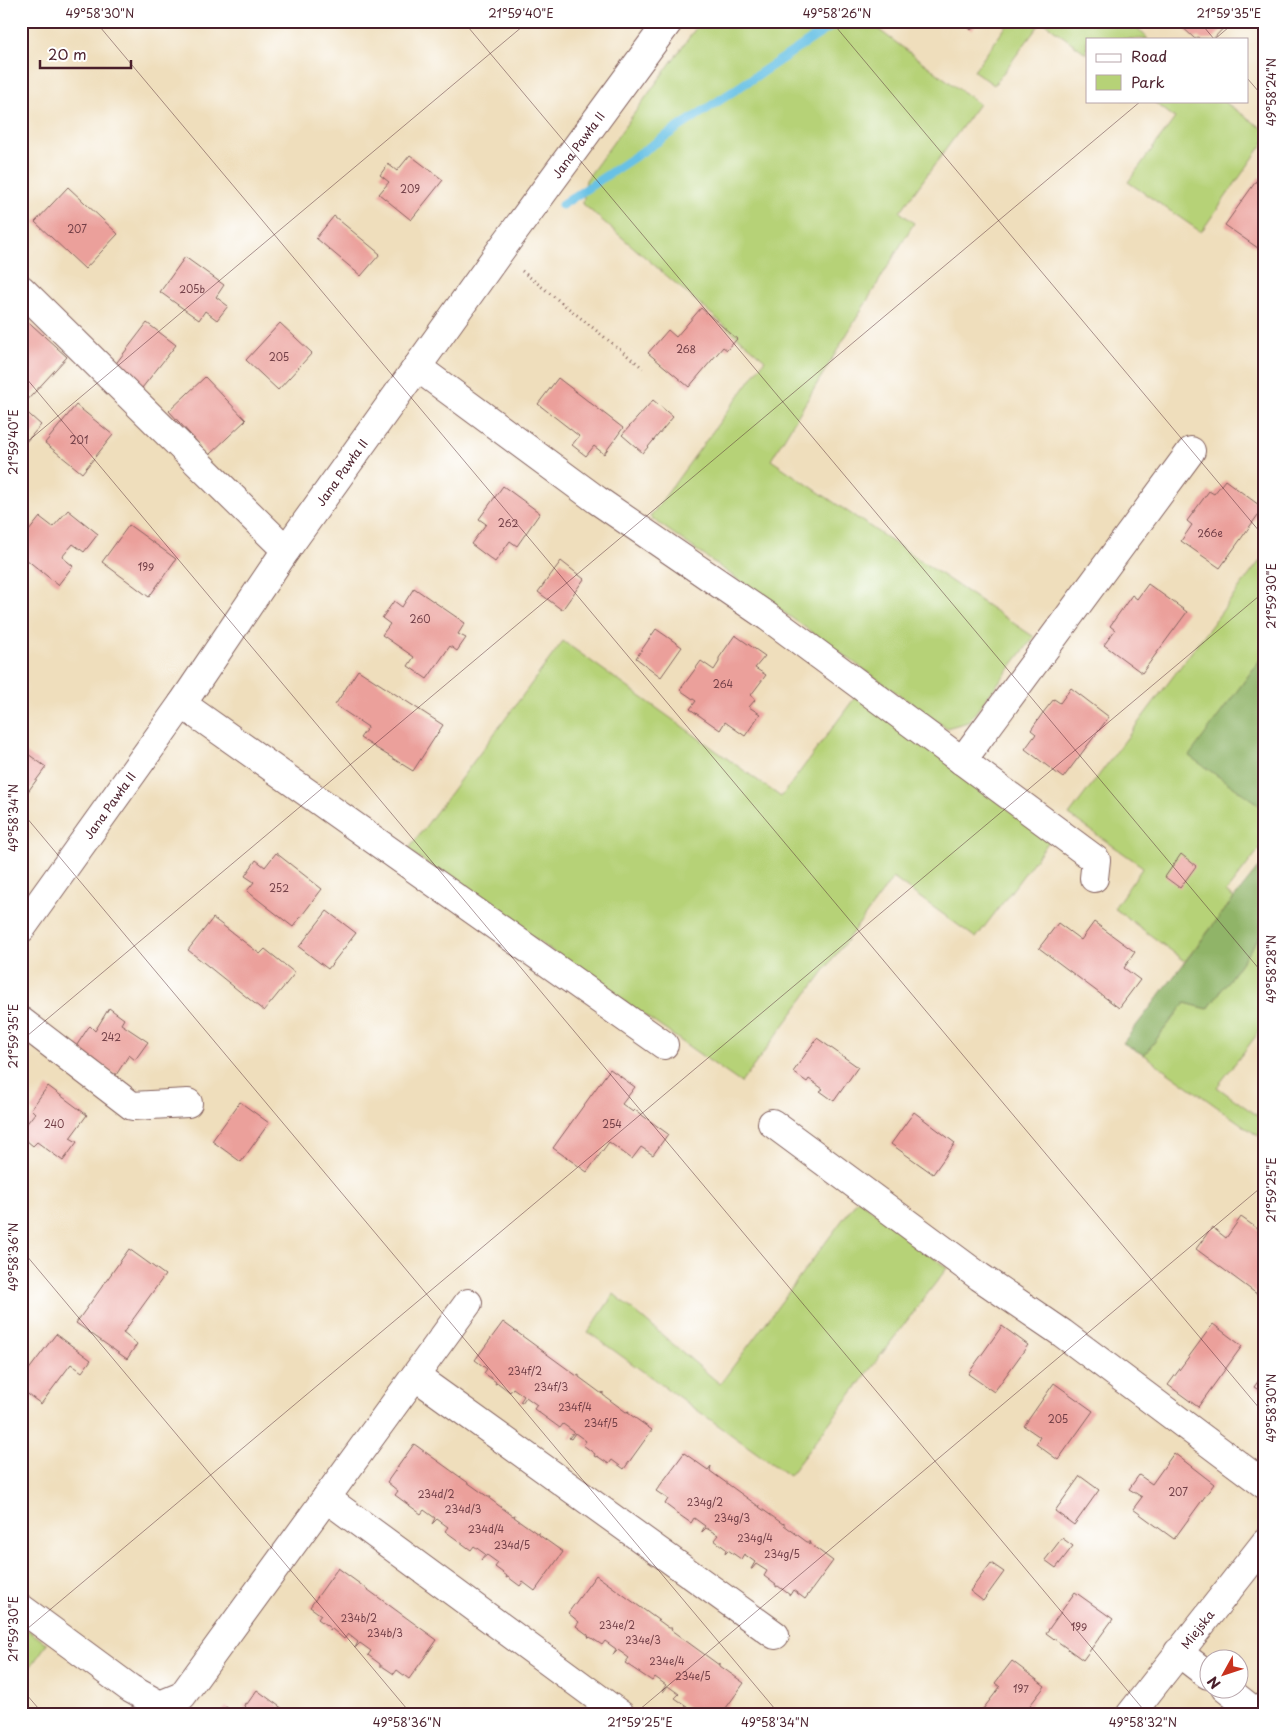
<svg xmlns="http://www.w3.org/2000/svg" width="1286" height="1736" viewBox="0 0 1286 1736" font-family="'Playpen Sans',sans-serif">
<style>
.green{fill:#b6d277;stroke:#807851}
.forest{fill:#90b468;stroke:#6d6a4a}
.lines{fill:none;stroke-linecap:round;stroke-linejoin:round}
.stream{stroke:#67c1e5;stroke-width:9}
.building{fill:#eba09b}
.minor-casing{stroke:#84625e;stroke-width:30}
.path{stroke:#84625e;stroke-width:3;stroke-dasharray:1 4;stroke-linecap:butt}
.minor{stroke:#fff;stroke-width:28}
.ticks{fill:none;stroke:#4a1f2b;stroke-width:1;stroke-opacity:0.45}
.labels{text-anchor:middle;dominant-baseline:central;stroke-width:4;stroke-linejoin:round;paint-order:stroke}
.number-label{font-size:10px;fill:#723f47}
.street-label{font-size:12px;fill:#4a1f2b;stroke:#fff}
.neatline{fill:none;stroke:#4a1f2b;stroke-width:2}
.ticks-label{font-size:12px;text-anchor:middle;fill:#4a1f2b}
</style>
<rect width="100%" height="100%" fill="#fff"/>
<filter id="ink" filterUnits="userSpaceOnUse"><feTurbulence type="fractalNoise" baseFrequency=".02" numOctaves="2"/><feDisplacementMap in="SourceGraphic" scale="10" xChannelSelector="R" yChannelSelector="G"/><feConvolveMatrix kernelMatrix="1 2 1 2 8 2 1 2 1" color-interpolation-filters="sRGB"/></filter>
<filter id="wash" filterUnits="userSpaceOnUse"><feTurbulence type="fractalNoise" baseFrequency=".0096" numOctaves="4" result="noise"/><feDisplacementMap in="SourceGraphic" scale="20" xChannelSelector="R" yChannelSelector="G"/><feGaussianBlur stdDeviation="1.12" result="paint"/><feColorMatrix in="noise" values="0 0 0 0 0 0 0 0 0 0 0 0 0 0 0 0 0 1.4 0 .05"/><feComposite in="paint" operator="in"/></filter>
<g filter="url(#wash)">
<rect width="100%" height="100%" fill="#efdebc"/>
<path class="green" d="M701,21H867L979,104L900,212L914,223L771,460L1034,637L968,722L946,728L650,517L765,360L583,204L586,180Z
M1010,21H1131L1148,39H1087V54L1042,21L994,85L974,71Z
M1153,101H1223L1265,130V141L1201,232L1128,182L1175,118Z
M1265,554V653L1190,756L1265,809V842L1226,892L1234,898L1185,961L1114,908L1143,867L1069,815Z
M563,641L781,797L856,696L1053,836L976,938L893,878L741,1083L408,850Z
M1265,929V1024L1217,1087L1265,1121V1127L1258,1136L1144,1055L1185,1003L1208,1009Z
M858,1199L947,1268L789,1476L588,1332L614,1294L720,1384Z
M21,1625L47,1644L21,1680Z"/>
<path class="forest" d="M1265,653V809L1189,756Z
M1265,862V929L1208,1009L1185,1003L1144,1055L1123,1043L1234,898L1258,868Z"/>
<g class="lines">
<path class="stream" d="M562,205L839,21"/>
</g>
<g id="blocks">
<path class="building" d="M961,21H980L971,30Z
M1176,21H1230L1213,39H1200L1198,37L1195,39Z
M410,155L443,180L411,220L379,194L389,182L380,175L388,164L397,171Z
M1259,177L1265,181V253L1225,225Z
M68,187L118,234L85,269L35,222Z
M334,216L380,254L361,276L316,238Z
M185,257L224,285L216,297L228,306L217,320L205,311L199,320L160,292Z
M701,308L737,339L727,350L723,347L689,387L648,353L668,330L676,337Z
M21,315L67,357L21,407L41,425L25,443L21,440Z
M147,323L176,345L142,388L114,366Z
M280,323L312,353L278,390L246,360Z
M205,377L246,420L209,455L169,411Z
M558,378L623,428L604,454L594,446L586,456L572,445L579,436L538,404Z
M653,400L673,417L643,453L622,435Z
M76,405L113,435L82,473L45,443Z
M1225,480L1263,508L1220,568L1181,541L1192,525L1187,521L1209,491L1214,494Z
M503,486L540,513L517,546L510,541L495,562L471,544L486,524L479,519Z
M68,510L98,534L84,552L73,544L62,557L73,566L58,585L21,555V541L40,517L53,527Z
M129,525L176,559L149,597L102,562Z
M561,561L584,579L562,610L538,592Z
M1148,584L1187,612L1142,673L1104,645L1115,630L1110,626L1132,595L1137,599Z
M414,588L465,623L458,634L466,638L459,648L457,651L450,646L427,679L408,666L414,657L382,635L390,624L382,618L394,601L402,607Z
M656,629L682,647L661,677L636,658Z
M735,635L765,656L755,668L766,675L751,695L755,700L749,707L760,714L745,736L725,722L720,730L690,709L696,701L680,690L701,661L714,670L719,662V658Z
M358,670L443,725L413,771L360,738L368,727L335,705Z
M1071,688L1109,717L1063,778L1025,749L1036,734L1031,730L1042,714L1054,699L1060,703Z
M21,749L46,767L21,801Z
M276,853L322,889L293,927L247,891L254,882L245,876L256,860L265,867Z
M1181,854L1196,866L1180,888L1165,877Z
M327,911L356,933L328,969L299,947Z
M213,918L260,954L265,949L295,973L264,1011L188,950Z
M1094,922L1135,952L1124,968L1140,980L1119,1008L1039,948L1058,923L1081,940Z
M109,1008L124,1019L121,1024L148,1042L135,1060L129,1055L116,1075L75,1048L88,1028L90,1026L95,1031Z
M817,1038L858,1067L834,1101L820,1091L823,1089L809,1079L807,1082L793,1072Z
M610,1069L635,1087L622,1104L633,1112L635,1110L668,1134L653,1155L641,1147L632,1159L609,1142L587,1172L553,1148Z
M48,1086L87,1115L70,1138L77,1142L63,1161L37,1142L33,1146L21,1136V1131L35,1113L31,1109Z
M240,1102L269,1123L241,1162L212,1141Z
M914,1112L955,1143L933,1174L891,1144Z
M1241,1217L1265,1234V1300L1196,1249L1212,1227L1226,1238Z
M129,1249L165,1275L123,1333L137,1344L127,1359L76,1323Z
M503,1322L577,1376L579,1375V1377L602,1394L603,1392V1395L626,1412L629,1411L628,1413L652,1430L624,1469L612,1460L609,1464L597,1456L596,1457L594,1456L595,1454L583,1445L586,1441L575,1433L571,1439L569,1438L574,1432L563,1424L560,1428L534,1409L537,1405L526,1397L522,1403L520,1402L524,1396L513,1388L510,1392L498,1383L495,1384L496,1382L484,1373L487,1369L475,1360Z
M1213,1324L1242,1346L1198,1407L1168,1385Z
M1002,1326L1028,1345L994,1392L968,1374Z
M56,1334L91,1360L82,1372L71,1364L41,1404L21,1389V1380Z
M1265,1372V1394L1254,1387Z
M1054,1383L1093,1411L1058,1460L1036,1444L1040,1437L1024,1426Z
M414,1444L488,1497H491L490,1499L513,1516L515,1515L514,1517L538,1534L539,1532V1535L563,1552L535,1591L523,1582L520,1586L508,1577L506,1578L507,1576L495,1567L498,1563L487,1555L481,1560L485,1554L474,1546L471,1550L445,1531L448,1527L437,1519L432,1524L435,1518L424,1510L421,1514L395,1495L398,1491L387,1482Z
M684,1453L708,1470L711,1466L710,1471L758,1506H760L759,1507L783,1524L784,1523V1525L807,1542H810L809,1543L833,1561L805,1599L793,1590L790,1595L778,1586L776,1587V1585L764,1576L767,1571L756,1564L752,1569H751L755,1562L744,1554L741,1559L728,1550L725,1553L726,1549L714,1540L718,1535L706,1528L701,1533L705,1526L694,1518L691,1523L678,1514L677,1515V1513L665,1504L668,1499L656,1491Z
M1174,1453L1214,1484L1174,1539L1133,1509L1142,1497L1129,1489L1139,1475L1152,1484Z
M1080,1476L1099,1490L1074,1525L1055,1511Z
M1062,1538L1073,1546L1056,1568L1045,1560Z
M991,1563L1004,1572L983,1601L970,1591Z
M338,1568L437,1640L409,1679L397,1670L394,1674L382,1666H380V1664L368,1655L371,1651L360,1643L355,1648L358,1642L348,1634L344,1639L332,1629L330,1630V1628L318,1619L321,1615L310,1607Z
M596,1575L669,1628H672L671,1630L719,1665L720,1663V1666L744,1683L721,1715H707L704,1713L703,1715H698L689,1708L687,1709L688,1707L675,1698L679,1694L668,1686L663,1692L662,1691L666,1685L655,1677L652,1681L625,1663L629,1658L618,1650L613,1655L616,1649L605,1641L602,1645L590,1637L589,1638L588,1635L576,1626L579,1622L568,1613Z
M1075,1592L1113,1619L1083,1660L1046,1633Z
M1012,1661L1045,1686L1028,1708L1033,1712L1030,1715H990L983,1709L1000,1687L995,1683Z
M257,1690L287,1712L286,1715H240L245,1707L244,1706L245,1703L247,1704Z
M226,1707L236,1715H220Z"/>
</g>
</g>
<g filter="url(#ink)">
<use href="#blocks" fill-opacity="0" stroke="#84625e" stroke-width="1"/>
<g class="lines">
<defs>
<g id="minor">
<path d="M21,289L286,550"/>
<path d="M417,367L597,500L768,617L1096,860L1094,878"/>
<path d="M182,704L664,1045"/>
<path d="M962,761L1191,451"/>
<path id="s1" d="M21,929L182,704L286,550L500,251L669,21"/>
<path d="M21,1021L132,1106L188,1103"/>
<path d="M772,1123L980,1277L1062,1333L1265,1485"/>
<path d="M415,1376L775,1635"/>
<path d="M326,1498L621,1715"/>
<path d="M21,1608L131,1689L160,1705L182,1696L468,1303"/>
<path d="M1178,1652L1208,1675"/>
<path d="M1225,1688L1259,1715"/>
<path id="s2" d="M1130,1715L1265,1543"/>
</g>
</defs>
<use href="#minor" class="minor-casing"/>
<path class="path" d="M522,271L643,368"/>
<use href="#minor" class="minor"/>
</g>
</g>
<path class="ticks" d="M95,21L1265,1415M463,21L1265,976M831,21L1265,538M1199,21L1214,39M1215,39L1236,21M1247,78L1265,99M21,372L1148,1715M21,447L529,21M21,811L780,1715M21,1041L1141,101M21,1249L412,1715M21,1634L1265,591M21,1688L44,1715M633,1715L1265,1184"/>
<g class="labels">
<g class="number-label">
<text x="410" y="188">209</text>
<text x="77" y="228">207</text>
<text x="192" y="288">205b</text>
<text x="686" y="348">268</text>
<text x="279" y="356">205</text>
<text x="79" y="439">201</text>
<text x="508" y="522">262</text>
<text x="1210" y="532">266e</text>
<text x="146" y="566">199</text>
<text x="420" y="618">260</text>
<text x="723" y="683">264</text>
<text x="279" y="887">252</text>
<text x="111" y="1036">242</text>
<text x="54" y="1123">240</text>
<text x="612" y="1123">254</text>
<text x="525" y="1370">234f/2</text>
<text x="551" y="1386">234f/3</text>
<text x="575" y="1406">234f/4</text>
<text x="1058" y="1418">205</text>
<text x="601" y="1422">234f/5</text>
<text x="1178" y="1491">207</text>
<text x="436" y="1493">234d/2</text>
<text x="705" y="1501">234g/2</text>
<text x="463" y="1508">234d/3</text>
<text x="732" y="1517">234g/3</text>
<text x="486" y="1528">234d/4</text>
<text x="755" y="1537">234g/4</text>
<text x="512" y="1544">234d/5</text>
<text x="782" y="1553">234g/5</text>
<text x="359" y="1617">234b/2</text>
<text x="617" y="1624">234e/2</text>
<text x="1079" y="1626">199</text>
<text x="385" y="1632">234b/3</text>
<text x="643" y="1639">234e/3</text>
<text x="667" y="1660">234e/4</text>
<text x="693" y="1675">234e/5</text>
<text x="1021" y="1688">197</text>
</g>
<g class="street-label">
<text stroke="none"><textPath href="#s1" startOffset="962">Jana Pawła II</textPath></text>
<text stroke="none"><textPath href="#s1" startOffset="558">Jana Pawła II</textPath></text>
<text stroke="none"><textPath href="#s1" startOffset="152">Jana Pawła II</textPath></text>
<text stroke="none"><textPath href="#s2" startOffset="109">Miejska</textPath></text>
</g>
</g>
<rect width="1286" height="1736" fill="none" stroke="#fff" stroke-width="55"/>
<rect x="1086" y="38" width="162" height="65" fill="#ffffff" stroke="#b7a5aa"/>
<rect x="1096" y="54" width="25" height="8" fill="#ffffff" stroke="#b7a5aa"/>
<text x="1131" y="62" font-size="15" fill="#4a1f2b">Road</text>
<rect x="1096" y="75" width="25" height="15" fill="#b6d277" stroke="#b7a5aa"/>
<text x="1131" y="88" font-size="15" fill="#4a1f2b">Park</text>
<g transform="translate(1224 1674) rotate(230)"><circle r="24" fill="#ffffff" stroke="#b7a5aa"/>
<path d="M0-4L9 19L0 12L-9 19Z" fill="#c8321e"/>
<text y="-8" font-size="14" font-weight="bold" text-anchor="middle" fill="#4a1f2b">N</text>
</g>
<path d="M40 60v8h91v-8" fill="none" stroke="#4a1f2b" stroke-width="2.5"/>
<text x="48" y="60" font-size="15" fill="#4a1f2b" stroke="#ffffff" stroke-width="4" paint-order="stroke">20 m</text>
<rect x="28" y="28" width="1230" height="1680" class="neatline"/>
<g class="ticks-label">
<text x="100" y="18">49°58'30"N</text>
<text x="521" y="18">21°59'40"E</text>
<text x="837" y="18">49°58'26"N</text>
<text x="1229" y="18">21°59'35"E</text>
<text transform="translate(1272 92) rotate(-90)" y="4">49°58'24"N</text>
<text transform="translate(14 442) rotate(-90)" y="4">21°59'40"E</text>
<text transform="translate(1272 596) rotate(-90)" y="4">21°59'30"E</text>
<text transform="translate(14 818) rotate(-90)" y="4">49°58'34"N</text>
<text transform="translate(1272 969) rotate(-90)" y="4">49°58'28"N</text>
<text transform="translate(14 1036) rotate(-90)" y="4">21°59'35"E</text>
<text transform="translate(1272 1190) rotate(-90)" y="4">21°59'25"E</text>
<text transform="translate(14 1257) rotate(-90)" y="4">49°58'36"N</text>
<text transform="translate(1272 1408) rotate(-90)" y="4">49°58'30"N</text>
<text transform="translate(14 1629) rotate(-90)" y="4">21°59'30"E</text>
<text x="407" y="1727">49°58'36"N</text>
<text x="640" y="1727">21°59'25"E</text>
<text x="775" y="1727">49°58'34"N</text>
<text x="1143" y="1727">49°58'32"N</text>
</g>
</svg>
